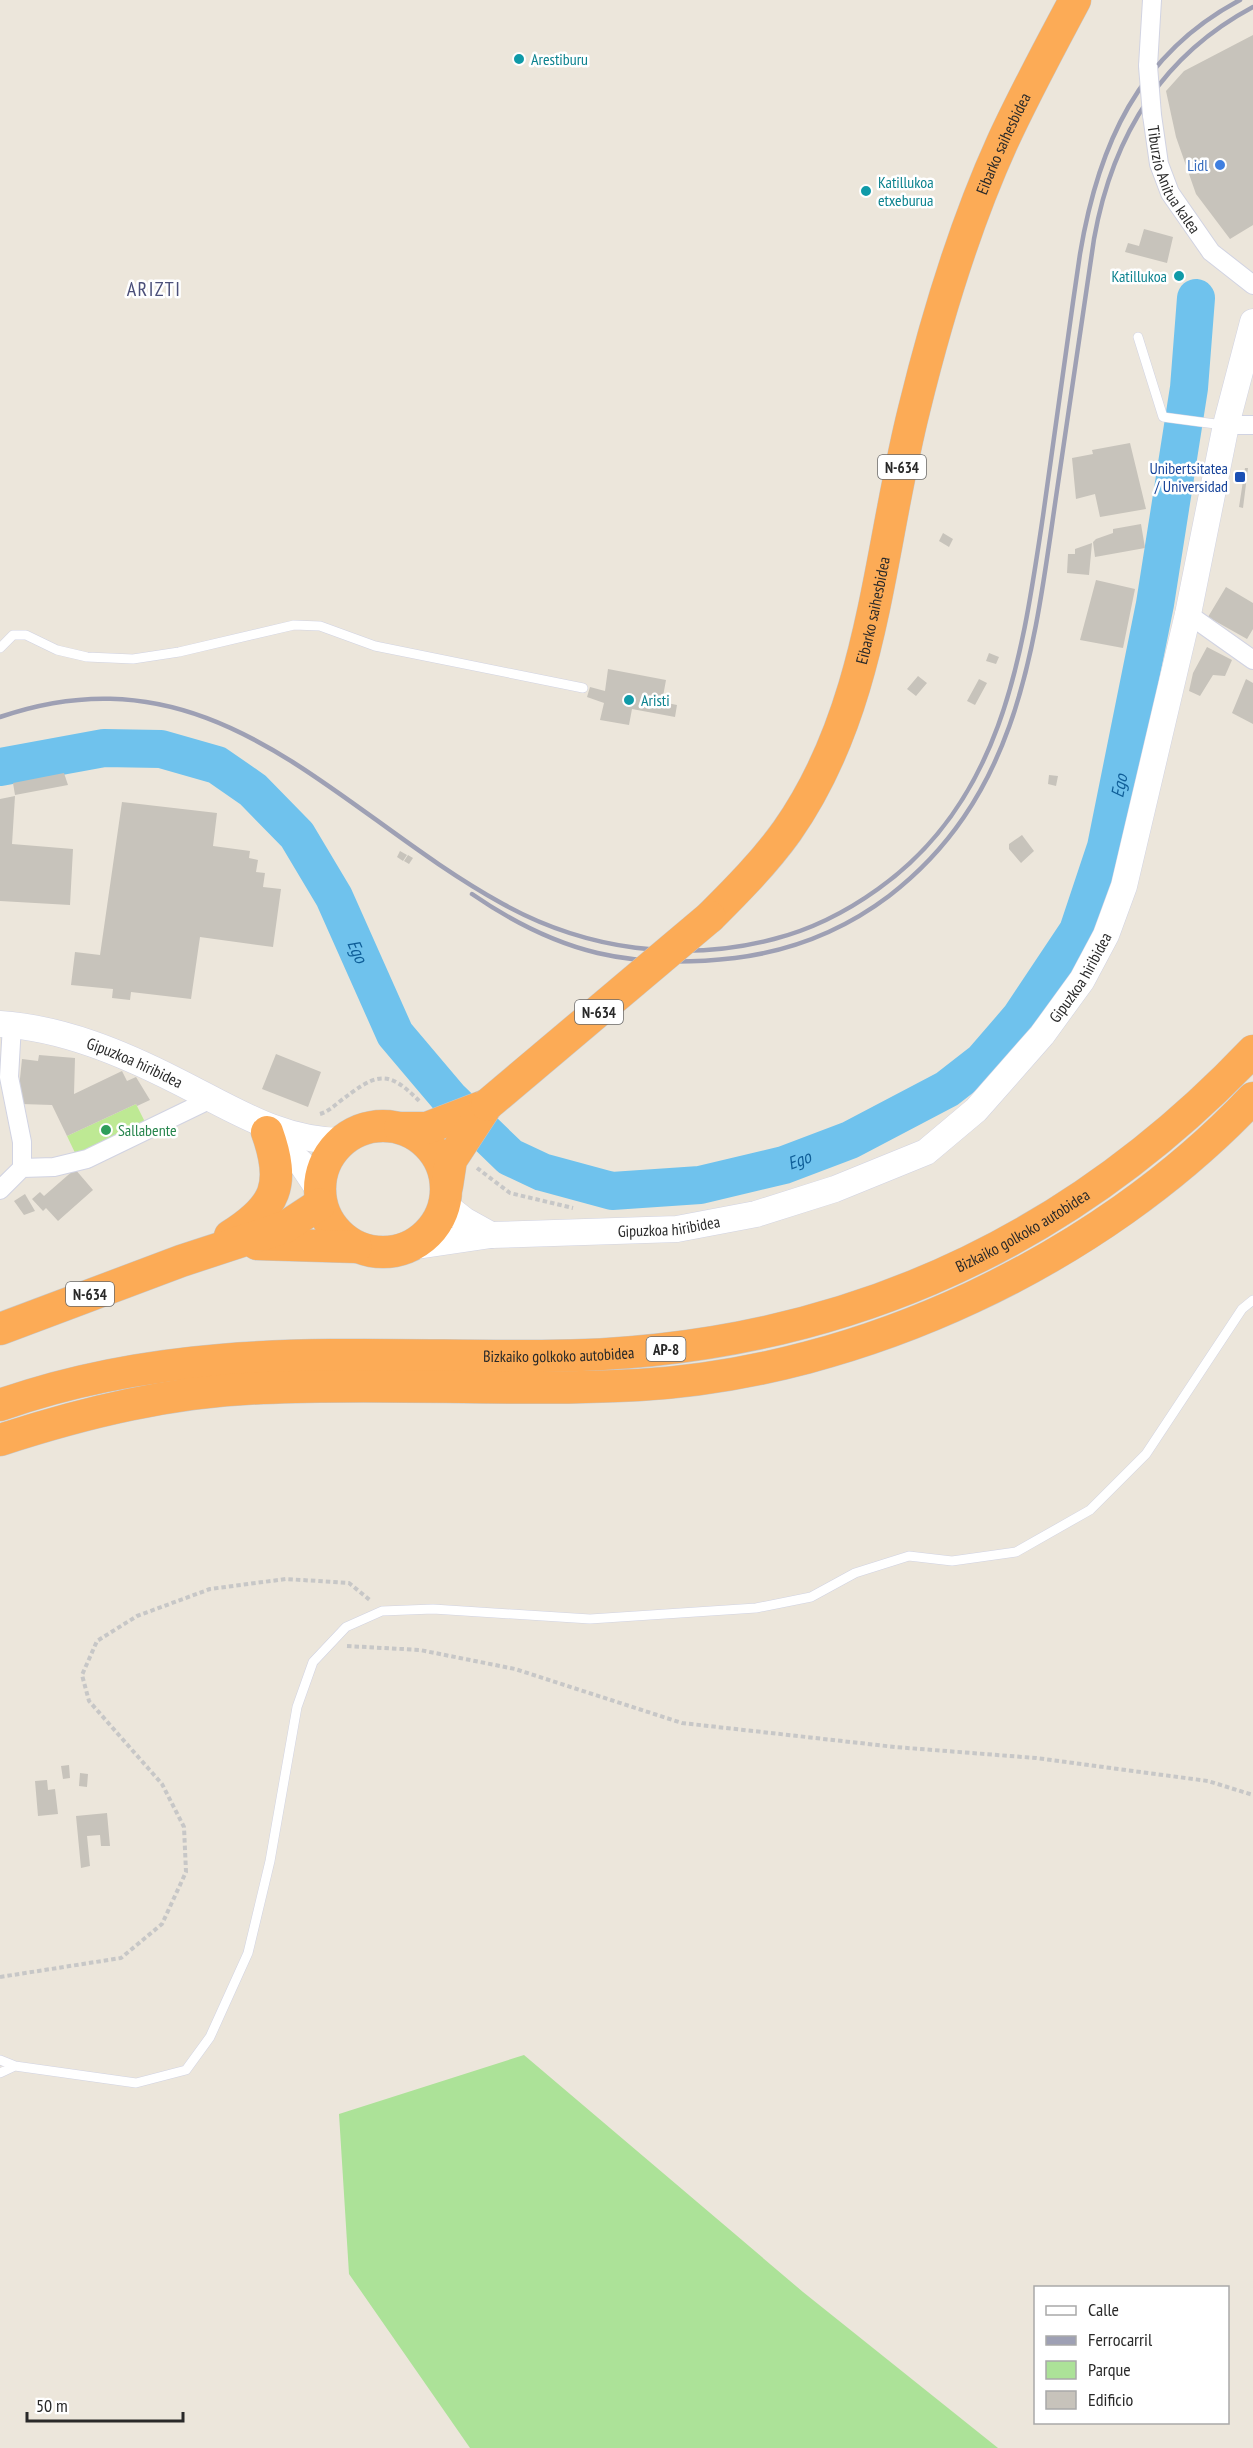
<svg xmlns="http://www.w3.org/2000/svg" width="1253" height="2448" viewBox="0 0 1253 2448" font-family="'PT Sans Narrow',sans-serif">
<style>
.green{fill:#ace298}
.pitch{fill:#bee994}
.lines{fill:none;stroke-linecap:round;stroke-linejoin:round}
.river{stroke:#6fc2ed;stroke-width:38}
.building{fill:#c7c3bb}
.lane-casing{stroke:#d1d3e2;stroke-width:10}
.street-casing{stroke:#d1d3e2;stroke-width:20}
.secondary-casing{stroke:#d1d3e2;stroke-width:27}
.highway-casing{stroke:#c7c7c7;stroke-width:33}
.path{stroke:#c7c7c7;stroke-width:4;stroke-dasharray:4.5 3;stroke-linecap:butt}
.lane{stroke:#fff;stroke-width:9}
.street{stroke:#fff;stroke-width:18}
.secondary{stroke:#fff;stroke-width:26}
.highway{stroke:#fcab56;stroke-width:32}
.rail{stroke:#9ea0b4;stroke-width:4.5}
.street-bridge-casing{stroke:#d1d3e2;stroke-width:20;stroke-linecap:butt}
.highway-bridge-casing{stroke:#c7c7c7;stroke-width:33;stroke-linecap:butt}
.street-bridge{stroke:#fff;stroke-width:18}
.highway-bridge{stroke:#fcab56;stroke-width:32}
.culture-dot{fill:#0f9aa8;stroke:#fff;stroke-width:2}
.shop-dot{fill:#3f7fe0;stroke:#fff;stroke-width:2}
.transit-dot{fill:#1a4fb4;stroke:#fff;stroke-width:2}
.leisure-dot{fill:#2e9e5b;stroke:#fff;stroke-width:2}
.labels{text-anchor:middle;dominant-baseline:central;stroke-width:5;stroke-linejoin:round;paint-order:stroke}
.shield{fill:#fff;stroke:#696969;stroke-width:1.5}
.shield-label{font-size:15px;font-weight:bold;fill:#292929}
.culture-label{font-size:16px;fill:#0d838f;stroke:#fff;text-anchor:start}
.street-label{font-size:16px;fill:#292929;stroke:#fff}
.shop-label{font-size:16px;fill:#366cbe;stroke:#fff;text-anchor:end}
.transit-label{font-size:16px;fill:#164399;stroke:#fff;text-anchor:end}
.leisure-label{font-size:16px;fill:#27864d;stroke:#fff;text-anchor:start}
.water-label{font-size:18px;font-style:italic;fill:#0f5e98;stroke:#fff}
.quarter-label{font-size:20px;letter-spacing:1.5px;fill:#4b4f79;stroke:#fff}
</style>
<rect width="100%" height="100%" fill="#ece6db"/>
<path class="green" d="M524,2055L803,2292L998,2448H470L349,2274L339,2114Z"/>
<path class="pitch" d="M136,1104L146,1124L77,1157L67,1136Z"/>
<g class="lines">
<path class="river" id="s1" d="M0,767L104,748L161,749L217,765L253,790L297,835L334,897L395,1034L450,1099L510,1157L542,1172L612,1191L700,1185L784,1165L850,1140L947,1089L983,1061L1020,1018L1078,931L1106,847L1155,604L1189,388L1196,298"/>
</g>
<path class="building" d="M1253,35V225L1230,239L1196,194L1176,137L1166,91L1184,71Z
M1144,229L1173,237L1167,263L1125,252L1128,243L1139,246Z
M1130,443L1146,509L1100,517L1095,494L1076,499L1072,458L1093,454L1092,450Z
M1245,468H1248L1243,508L1239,507Z
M1141,524L1145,548L1095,557L1093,542L1096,539L1113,533V529Z
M943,533L953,539L949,547L939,541Z
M1092,543L1089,575L1067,573L1068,554H1075V549Z
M1096,580L1135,589L1123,648L1080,640Z
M1226,587L1253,603V629L1247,639L1208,617Z
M1207,647L1232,660L1225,676L1213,675L1200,696L1189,691L1193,673Z
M989,653L999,657L996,664L986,661Z
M608,669L666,680L662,702L677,705L675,717L632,709L629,725L600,720L604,703L587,697L590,687L605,691Z
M918,676L927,683L916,696L907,689Z
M979,679L987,683L975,705L967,701Z
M1246,679L1253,683V724L1232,713Z
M64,773L68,785L15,795L13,783Z
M1049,775L1058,776L1056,786L1048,784Z
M15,796L12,844L73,849L70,905L0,901V799Z
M122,802L217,813L213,846L250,851L249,858L258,860L256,872L265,873L263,887L281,889L273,947L200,937L191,999L131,992L130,1000L112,998L113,989L71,985L75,952L100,955Z
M1022,835L1034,851L1021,863L1009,849V844Z
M400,851L407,855L403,861L397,857Z
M408,855L413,858L409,864L404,861Z
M276,1054L321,1072L308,1107L262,1089Z
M39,1055L75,1058L74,1094L122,1071L127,1081L136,1077L150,1100L137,1106L136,1104L67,1136L52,1105L21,1104L18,1098L22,1059L38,1061Z
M75,1169L93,1190L58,1221L46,1208L43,1211L32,1199L40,1192L44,1196Z
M25,1194L35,1211L24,1215L14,1201Z
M69,1765L70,1778L63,1779L61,1766Z
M80,1773L88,1774L87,1787L79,1786Z
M47,1780L48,1790L55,1789L58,1814L38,1816L35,1781Z
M107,1813L110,1846H101L100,1835L87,1836L90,1866L81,1868L76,1816Z"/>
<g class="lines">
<defs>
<path id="lane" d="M1138,337L1163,417L1223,425
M0,648L13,635H26L57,650L87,657L133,659L179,652L294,625L320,626L375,646L583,688
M0,2060L15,2066
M0,2073L15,2066L136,2083L186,2070L210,2037L248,1953L270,1861L297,1707L313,1662L346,1627L382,1611L433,1609L590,1619L756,1608L811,1597L855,1573L909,1556L952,1561L1016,1552L1090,1510L1146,1454L1242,1309L1253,1300"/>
<g id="street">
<path d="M1148,66L1152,0"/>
<path id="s2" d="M1152,115L1159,164L1170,193L1211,252L1253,285"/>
<path d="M1226,425H1253"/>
<path d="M1188,614L1253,660"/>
<path d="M12,1025L9,1077L22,1142V1168"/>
<path d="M0,1190L22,1168L54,1167L87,1159L211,1099"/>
</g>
<g id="secondary">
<path id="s3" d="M0,1024C62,1028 122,1053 177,1081C231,1108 280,1141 342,1141"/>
<path d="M263,1128L301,1163L319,1190"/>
<path d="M445,1205L464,1220L491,1235"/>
<path id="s4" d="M410,1247L491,1235L677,1229L756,1214L835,1189L926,1152L976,1110L1042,1035L1082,980L1106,935L1124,886L1188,614L1226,425L1253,322"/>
</g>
<g id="highway">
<path id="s5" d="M710,917C737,890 764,863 787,831C874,707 878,553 914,410C936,320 963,229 1002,143C1024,95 1050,47 1075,0"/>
<circle cx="383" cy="1189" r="63"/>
<path d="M400,1128H427L487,1105"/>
<path d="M447,1186L451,1160L487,1105"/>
<path d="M230,1236C276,1207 286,1185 267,1132"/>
<path d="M257,1244L356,1247"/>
<path d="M0,1329L181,1261L285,1227L320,1204"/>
<path id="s6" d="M0,1405C182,1341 353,1357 542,1356C821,1355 1060,1254 1253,1051"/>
<path d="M0,1440C86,1412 173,1391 263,1388C388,1382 514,1392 639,1385C862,1372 1100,1260 1253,1098"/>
</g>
</defs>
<use href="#lane" class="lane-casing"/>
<use href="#street" class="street-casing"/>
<use href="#secondary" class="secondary-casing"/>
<use href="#highway" class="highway-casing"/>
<path class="path" d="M320,1114C327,1112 333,1107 339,1102C375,1075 386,1066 421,1103
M477,1168L510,1193L573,1208
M347,1646L420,1650L515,1669L682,1723L895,1747L1036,1758L1208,1781L1253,1795
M0,1977L121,1958L162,1924L186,1872L184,1827L162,1784L89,1701L82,1675L97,1641L137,1616L210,1589L286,1579L349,1583L371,1601"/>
<use href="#lane" class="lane"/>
<use href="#street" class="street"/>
<use href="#secondary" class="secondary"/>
<use href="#highway" class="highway"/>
<path class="rail" d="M0,717C216,643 334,811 503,904C586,950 683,963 774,939C813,929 846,912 878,889C1003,800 1022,656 1043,516C1056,428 1067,341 1080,254C1098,146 1138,54 1240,0
M472,894C559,954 632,970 735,958C791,951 844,930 889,896C1019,796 1034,648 1056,497C1069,411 1081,325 1094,239C1112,138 1161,56 1253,7"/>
<defs>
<path id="street-bridge" d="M1148,66L1152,115"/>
<path id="highway-bridge" d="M487,1105L710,917"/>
</defs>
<use href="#street-bridge" class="street-bridge-casing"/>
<use href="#highway-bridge" class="highway-bridge-casing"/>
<use href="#street-bridge" class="street-bridge"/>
<use href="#highway-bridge" class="highway-bridge"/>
</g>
<g class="culture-dot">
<circle cx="519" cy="59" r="6"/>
<circle cx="866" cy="191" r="6"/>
<circle cx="1179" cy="276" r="6"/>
<circle cx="629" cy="700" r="6"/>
</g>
<circle class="shop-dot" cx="1220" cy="165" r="6"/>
<rect class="transit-dot" x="1234" y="471" width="12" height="12" rx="3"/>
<circle class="leisure-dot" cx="106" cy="1130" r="6"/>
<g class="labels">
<g class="shield">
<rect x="878" y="455" width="48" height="24" rx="4.5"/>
<rect x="575" y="1000" width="48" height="24" rx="4.5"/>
<rect x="66" y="1282" width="48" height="24" rx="4.5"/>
<rect x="646.5" y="1337" width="39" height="24" rx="4.5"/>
</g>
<g class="shield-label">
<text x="902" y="467">N-634</text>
<text x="599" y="1012">N-634</text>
<text x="90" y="1294">N-634</text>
<text x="666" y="1349">AP-8</text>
</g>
<g class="culture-label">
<text x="531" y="59">Arestiburu</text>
<text x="878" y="182">Katillukoa<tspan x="878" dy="18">etxeburua</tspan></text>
<text x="1167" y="276" text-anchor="end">Katillukoa</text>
<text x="641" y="700">Aristi</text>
</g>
<g class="street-label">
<text stroke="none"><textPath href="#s5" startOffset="840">Eibarko saihesbidea</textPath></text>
<text stroke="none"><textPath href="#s2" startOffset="69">Tiburzio Anitua kalea</textPath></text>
<text stroke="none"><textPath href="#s5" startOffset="354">Eibarko saihesbidea</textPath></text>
<text stroke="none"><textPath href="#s4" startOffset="764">Gipuzkoa hiribidea</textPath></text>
<text stroke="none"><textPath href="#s3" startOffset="141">Gipuzkoa hiribidea</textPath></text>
<text stroke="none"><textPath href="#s4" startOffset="260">Gipuzkoa hiribidea</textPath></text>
<text stroke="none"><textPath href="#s6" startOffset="1050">Bizkaiko golkoko autobidea</textPath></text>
<text stroke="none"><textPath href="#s6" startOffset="564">Bizkaiko golkoko autobidea</textPath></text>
</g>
<g class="shop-label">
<text x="1208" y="165">Lidl</text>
</g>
<g class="transit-label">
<text x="1228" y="468">Unibertsitatea<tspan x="1228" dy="18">/ Universidad</tspan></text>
</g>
<g class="leisure-label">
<text x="118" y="1130">Sallabente</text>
</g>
<g class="water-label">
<text stroke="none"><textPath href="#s1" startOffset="1539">Ego</textPath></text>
<text stroke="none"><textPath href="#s1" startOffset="459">Ego</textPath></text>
<text stroke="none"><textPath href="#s1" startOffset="1017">Ego</textPath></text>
</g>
<g class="quarter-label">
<text x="154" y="289">ARIZTI</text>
</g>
</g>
<rect x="1034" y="2286" width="195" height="138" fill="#ffffff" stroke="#a9a9a9" stroke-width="1.5"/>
<rect x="1046" y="2306" width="30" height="9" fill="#ffffff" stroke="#a9a9a9" stroke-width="1.5"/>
<text x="1088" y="2316" font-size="18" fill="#292929">Calle</text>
<rect x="1046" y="2336" width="30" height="9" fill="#9ea0b4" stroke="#a9a9a9" stroke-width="1.5"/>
<text x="1088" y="2346" font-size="18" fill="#292929">Ferrocarril</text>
<rect x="1046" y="2361" width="30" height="18" fill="#ace298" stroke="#a9a9a9" stroke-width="1.5"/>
<text x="1088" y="2376" font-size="18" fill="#292929">Parque</text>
<rect x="1046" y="2391" width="30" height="18" fill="#c7c3bb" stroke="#a9a9a9" stroke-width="1.5"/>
<text x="1088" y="2406" font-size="18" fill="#292929">Edificio</text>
<path d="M27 2412v9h156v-9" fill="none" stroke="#292929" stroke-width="3"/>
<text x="36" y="2412" font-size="18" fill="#292929" stroke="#ffffff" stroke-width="4.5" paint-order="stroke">50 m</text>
</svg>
